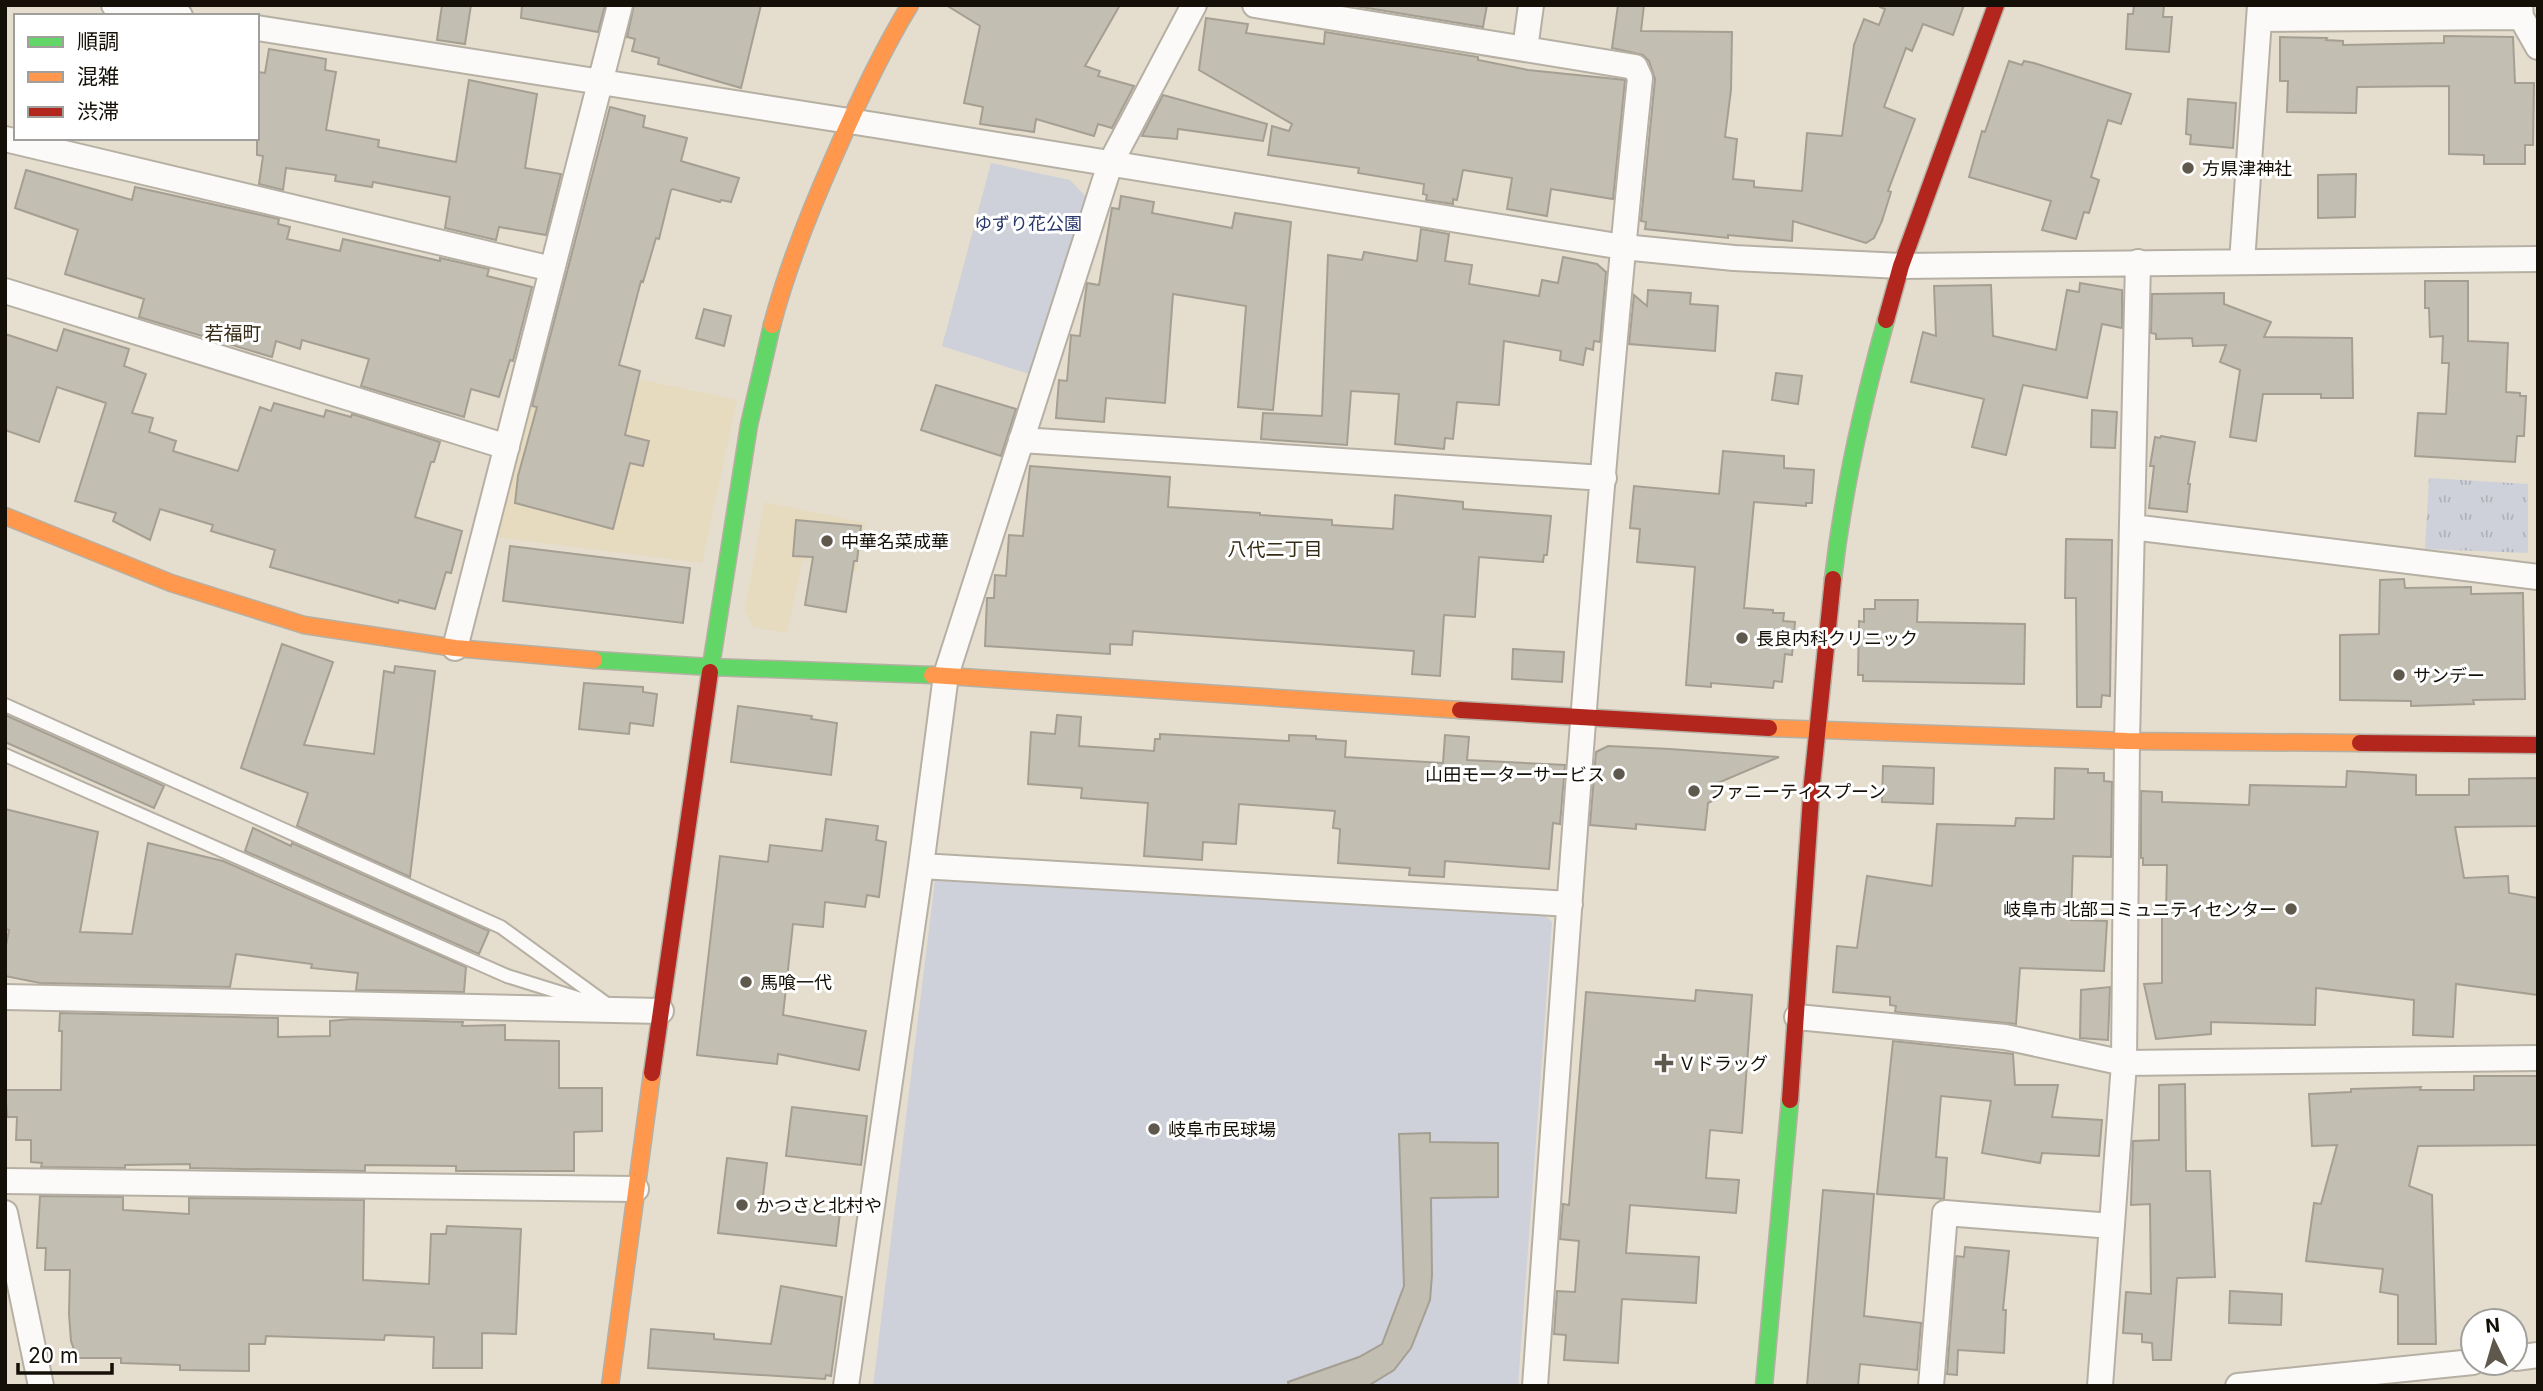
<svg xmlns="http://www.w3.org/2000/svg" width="2543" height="1391" viewBox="0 0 2543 1391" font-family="Inter,'Noto Sans JP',sans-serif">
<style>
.built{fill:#e6dabf}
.grass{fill:url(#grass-tufts)}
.park{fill:#ced1da}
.building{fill:#c3beb2;stroke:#a59f93;stroke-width:2}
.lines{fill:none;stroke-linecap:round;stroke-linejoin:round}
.lane-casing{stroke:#b6b0a4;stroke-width:16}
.street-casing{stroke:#b6b0a4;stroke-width:28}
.fast-casing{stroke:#b6b0a4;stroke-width:19}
.slow-casing{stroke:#b6b0a4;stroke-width:19}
.jam-casing{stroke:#b6b0a4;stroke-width:19}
.lane{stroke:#fbfaf8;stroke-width:12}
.street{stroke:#fbfaf8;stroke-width:24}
.fast{stroke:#63d668;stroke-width:16}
.slow{stroke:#ff974d;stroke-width:16}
.jam{stroke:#b3261e;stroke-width:16}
.poi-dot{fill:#5e584d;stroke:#fff;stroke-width:2.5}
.labels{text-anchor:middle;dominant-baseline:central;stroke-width:6;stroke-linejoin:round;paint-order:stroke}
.poi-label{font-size:18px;fill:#151007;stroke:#fff;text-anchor:start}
.park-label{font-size:18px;fill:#2a376a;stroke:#fff}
.neighbourhood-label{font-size:19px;fill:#362b14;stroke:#fff}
</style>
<defs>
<pattern id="grass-tufts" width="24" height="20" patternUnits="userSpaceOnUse" patternTransform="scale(1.75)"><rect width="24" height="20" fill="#ced1da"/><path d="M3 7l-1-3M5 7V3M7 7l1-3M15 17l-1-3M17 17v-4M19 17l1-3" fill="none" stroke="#b0b2ba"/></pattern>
</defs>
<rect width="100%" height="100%" fill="#e5dece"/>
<path class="built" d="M540,358L737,400L702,563L495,537Z
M764,502L866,523L856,572L803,560L787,633L753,627L745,610Z"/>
<path class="grass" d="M2429,478L2528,484V553L2425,549Z"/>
<path class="park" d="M991,163L1070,180L1089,200L1032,375L942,346Z
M936,872L1541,911L1552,922L1518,1386H873Z"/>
<path class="building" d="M442,5H471L465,44L437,40Z
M522,5H605L598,32L521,18Z
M634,5H761L741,88L658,64L659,58L632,51L635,39L627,37Z
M946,5H1120L1085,66L1100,71L1098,76L1134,86L1112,128L1098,124L1094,136L1036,119L1034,132L980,124L983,107L964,103L980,26Z
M1349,5H1487L1483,27Z
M1618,5H1644L1641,31L1732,32L1731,90L1725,137L1737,139L1733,179L1754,181V187L1802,191L1807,133L1842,136L1854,45L1864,19L1879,25L1885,9L1880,7V5H1964L1953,35L1923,24L1912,51L1906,48L1884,107L1915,119L1888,191L1891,192L1882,221L1874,238L1866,243L1793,221L1792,241L1728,235V238L1645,229L1646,222L1641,221L1655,79L1649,61L1643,55L1612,48Z
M2134,5H2164L2163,17H2172L2169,52L2126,49L2128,14H2133Z
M1206,18L1248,24L1246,33L1324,44L1325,32L1478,57V60L1528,70L1625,80L1613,199L1551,189L1547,216L1507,209L1512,178L1463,170L1457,200L1453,199V204L1426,200L1427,195L1423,194L1424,184L1358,173L1359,168L1268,155L1272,126L1289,131L1292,124L1199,70Z
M2444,36L2513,37L2515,83H2534L2533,145H2525V164H2484V155L2449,154V86L2357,87L2356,113L2287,112L2288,81H2280V37L2327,38L2326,40L2343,41V45L2444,43Z
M269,49L326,59L325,70L336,72L326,130L379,140L378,147L456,162L469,80L537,94L525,168L561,174L546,235L499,227L496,240L445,228L450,197L373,182L372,187L335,181L336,175L286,168L283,190L259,184L263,156L257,155V72L265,73Z
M2009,61L2022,65L2024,61L2034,63L2131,94L2121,124L2108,120L2091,177L2099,180L2089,213L2084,212L2076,239L2042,230L2051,201L1969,177L1982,131L1985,132Z
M1163,95L1267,124L1263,141L1178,129L1177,139L1142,136Z
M2188,99L2236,103L2233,148L2190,144L2191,135L2186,134Z
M610,107L645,116L643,127L687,138L681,161L739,178L731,202L721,200L720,202L673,189L671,190L659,239L656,238L643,282L641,281L619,365L640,371L625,435L649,441L643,466L630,463L613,529L515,503L518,476L537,407L532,406Z
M26,170L132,200L135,187L279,219L278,224L290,227L287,239L340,251L343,239L440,261V258L489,269L487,276L532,287L513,361L510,360L499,397L471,389L464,417L361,386L369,359L302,340L300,349L276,341L272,357L139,317L144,299L65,274L78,230L15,208Z
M2356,174L2355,217L2318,218V175Z
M1121,196L1154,202L1152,213L1232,228L1235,213L1291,222L1273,410L1238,407L1246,306L1173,294L1165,403L1106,398L1104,422L1056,418L1059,380L1067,381L1071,335L1080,336L1087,283L1099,285L1112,208L1119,209Z
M1421,229L1449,234L1445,261L1472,265L1469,284L1539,296L1542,280L1558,283L1563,257L1597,264L1606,272L1600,342L1594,341L1593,350L1586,348L1583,365L1560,360L1561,351L1504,341L1499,405L1457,402L1453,439L1445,438L1444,449L1395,444L1399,394L1351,391L1347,445L1261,439L1263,413L1322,416L1328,255L1362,260L1364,252L1417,261Z
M2425,281H2468V341L2508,343L2506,392L2520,393V396H2526L2524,436H2517L2515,462L2415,456L2418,413L2446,414L2449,363H2442L2443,336L2430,337L2429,308H2425Z
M2080,283L2122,290V328L2102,324L2087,398L2023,385L2006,455L1972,447L1984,399L1911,382L1923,332L1936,336L1934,286L1991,285L1993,336L2056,350L2067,290L2079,292Z
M1648,290L1691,293L1690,304L1718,306L1715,351L1629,344L1634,295L1647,306Z
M2224,293V304L2271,322L2264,337L2352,338L2353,398H2321V394H2263L2256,441L2230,437L2240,370L2220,362L2226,345L2193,346L2192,338L2156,339V334L2151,333L2152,294Z
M704,309L731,316L724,346L696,338Z
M64,329L129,349L124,366L146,374L132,413L153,418L149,432L176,441L173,451L238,471L260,407L271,411L274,403L324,417L326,410L351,417L352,414L440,442L434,462H431L415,517L462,531L451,573L446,572L435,609L399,600L398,603L270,567L275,550L211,531L213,525L160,509L150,540L113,521L116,513L75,501L106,403L57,387L39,442L5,430V334L57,351Z
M1776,373L1802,376L1798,404L1772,400Z
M936,385L1016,409L1001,456L921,430Z
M2092,410L2117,412L2115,448L2091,447Z
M2161,436L2195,442L2188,484H2190L2187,512L2149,508L2154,466H2150L2155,437L2160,438Z
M1723,451L1784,456V468L1814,470L1812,503H1806V506L1754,502L1744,608L1773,610V613H1784L1783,621L1795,622L1792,655L1785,654L1782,682L1774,681L1773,688L1711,683V687L1686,685L1695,567L1637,562L1640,529L1630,528L1634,486L1719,494Z
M1030,466L1170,477L1168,507L1260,513V515L1332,520V525L1393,529L1395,495L1463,502V509L1551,516L1547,555H1544L1543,562L1479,557L1475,617L1444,615L1440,676L1412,674L1414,651L1133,631L1132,645L1110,644V654L985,646L987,598H994L995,575L1006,576L1009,535L1023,536Z
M796,520L861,526L857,561H854L846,612L805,605L813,557L793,556Z
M2066,539L2112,540L2110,696L2102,695L2101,707H2077L2076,598H2065Z
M510,546L690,568L683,623L503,601Z
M2404,579L2405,588L2471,587V594L2523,593L2525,699L2473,700L2474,704L2411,706V701L2340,700V635L2379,634L2380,580Z
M1875,600H1918L1917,622L2025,624L2024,684L1863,681V675H1858L1859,621L1864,622V609H1875Z
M282,644L333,662L304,745L374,754L384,671L394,673L395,666L435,671L410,877L297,826L308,793L241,768Z
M1513,649L1564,652L1562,682L1512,679Z
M584,683L643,687V692L657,694L653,726L630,723L629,734L579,729Z
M738,706L812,716L811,719L837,723L831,775L731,762Z
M5,715L164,786L154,808L5,742Z
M1057,715L1081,717L1079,746L1154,751L1155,739H1160V734L1289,741V735L1316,736V739L1346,741L1345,757L1443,763L1445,735L1469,737L1467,760L1565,765L1560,824L1553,823L1549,869L1445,861L1444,877L1409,875L1410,868L1338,863L1340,829L1333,828L1335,811L1239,804L1236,844L1203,842L1202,860L1144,856L1148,803L1081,798L1082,788L1028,784L1031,732L1055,734Z
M1608,746L1670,749L1779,757L1713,785L1720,797L1708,803L1705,830L1636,824V829L1590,825L1596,752Z
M1883,766L1934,768L1933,804L1882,802Z
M2055,768L2088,769V773H2104V781L2112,782L2111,857L2073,856L2071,920L2107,921L2104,971L2020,968L2016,1024L1895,1012L1896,1006L1890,1005V997L1833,992L1837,946L1857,948L1867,876L1932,886L1937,824L2015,826L2016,818L2054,819Z
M2347,771L2416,775V795H2469V779L2538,778V826L2455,827L2464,878L2508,876L2509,893L2538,898V995L2456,984L2453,1037L2413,1035L2414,1000L2316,988L2315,1025L2211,1022V1034L2156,1039L2144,984L2162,983V914H2166L2167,865H2143V858H2141V791L2162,792V802L2249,805L2250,785L2346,787Z
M5,809L98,832L80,932L132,934L148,843L223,861L466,967L464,992L356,990L358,973L311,968L312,964L236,954L230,987L40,983L5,976V951L9,930L5,929Z
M826,819L878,826L876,840L886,842L879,897L867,895L865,907L825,902L823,927L793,924L783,1015L866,1031L859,1070L778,1054L777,1064L697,1055L720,856L768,862L770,845L822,851Z
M253,828L291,846L292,843L489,931L479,954L245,851Z
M2110,987L2108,1040L2080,1038L2081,990Z
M1696,990L1752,995L1742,1133L1710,1130L1706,1178L1739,1180L1736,1213L1630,1205L1626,1253L1699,1257L1696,1303L1622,1299L1618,1363L1564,1360L1566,1335L1554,1334L1557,1291L1575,1292L1579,1241L1560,1239L1563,1204L1569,1205L1586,992L1695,1001Z
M60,1013L278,1018V1037L330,1036V1021L352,1019L463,1022L462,1026L505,1025V1040L559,1041V1088H602V1131L574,1132V1171H456V1166L365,1165V1171L190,1168V1164L125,1165V1168L41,1167L42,1163L31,1162V1140H16L17,1117H7L5,1090H61L62,1031H59Z
M1893,1041L2013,1054L2015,1085H2058L2052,1117L2102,1120L2099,1156L2042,1153L2040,1163L1982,1153L1991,1101L1941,1096L1936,1157L1947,1158L1944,1199L1877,1194Z
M2474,1076H2538V1145L2418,1146L2409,1186L2432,1195L2436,1344H2398V1295L2380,1292L2383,1269L2306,1261L2314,1203L2321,1204L2337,1145L2312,1146L2309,1094L2351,1092V1089L2421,1087L2420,1090H2474Z
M2185,1084L2186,1171H2210L2215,1277L2177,1278L2171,1360H2153L2152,1343L2142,1342V1334L2123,1333L2126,1292L2151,1294L2150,1204L2131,1205L2133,1141L2159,1140V1085Z
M792,1107L867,1116L861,1165L786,1156Z
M1430,1133V1142L1498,1143V1197L1431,1198L1432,1275L1430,1300L1411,1348L1394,1370L1368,1386H1289L1288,1382L1359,1357L1382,1344L1404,1286L1399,1134Z
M727,1158L767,1163L762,1204L840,1213L836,1246L718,1233Z
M1823,1190L1874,1194L1864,1316L1921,1323L1917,1370L1860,1364L1858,1386H1807Z
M40,1196L123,1197V1210L189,1214V1198L364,1200L363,1280L429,1284L431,1234H446L447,1226L521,1229L516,1334L482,1333V1368H433L434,1337L385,1335L384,1340L266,1336L265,1344H249V1371L180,1370V1365L121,1363V1358H77L71,1341L69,1314L70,1270H45L46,1248H37Z
M1965,1247L2009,1251L2003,1310H2006L2004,1353L1958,1350L1957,1375L1947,1374L1956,1256L1964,1257Z
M781,1286L842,1297L831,1376L826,1375L825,1379L648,1368L651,1329L714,1334V1339L771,1344Z
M2230,1291L2282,1294L2281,1325L2229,1323Z"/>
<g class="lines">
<defs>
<path id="lane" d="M5,705L501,927L611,1007
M5,755L507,976L587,1001"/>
<path id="street" d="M114,5L180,16
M1255,5L1635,67L1640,78C1595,513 1566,950 1535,1386
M2520,5L2521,17L2538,47
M2259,19L2521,17
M257,28L881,126L1623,247L1734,258L1901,266L2538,259
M1525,49L1531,5
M5,139L552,269
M2242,262L2260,5
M5,291L507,447
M1021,440L1604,478
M2132,527L2538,577
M455,648L620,5
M921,866L1570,904
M5,997L661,1011
M1797,1017L2005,1037L2124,1063L2538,1058
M5,1181L636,1189
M5,1213L41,1386
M2515,1358L2538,1355
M846,1386L921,866L946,675L1110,164L1194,5
M1931,1386L1945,1213L2112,1226
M2100,1386L2124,1063L2127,741L2138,262
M2238,1386L2473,1362"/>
<path id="fast" d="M1833,579C1843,491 1862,406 1886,320
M594,660L711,667L932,675
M710,672L749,425L772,325
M1764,1386L1790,1100"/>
<path id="slow" d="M772,325C787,268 809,213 833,159C856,106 880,54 910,5
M5,516L171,583L304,625L455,648L594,660
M932,675L1460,710
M1769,728L2127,741L2360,743
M610,1386L652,1073"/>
<path id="jam" d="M1886,320L1901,266L1996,5
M1460,710L1769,728
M2360,743L2538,745
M652,1073L710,672
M1790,1100L1812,783L1833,579"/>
</defs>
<use href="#lane" class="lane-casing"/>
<use href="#street" class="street-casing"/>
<use href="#fast" class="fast-casing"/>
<use href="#slow" class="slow-casing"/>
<use href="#jam" class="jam-casing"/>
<use href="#lane" class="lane"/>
<use href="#street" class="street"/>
<use href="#fast" class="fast"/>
<use href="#slow" class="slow"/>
<use href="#jam" class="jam"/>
</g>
<g class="poi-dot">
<circle cx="2188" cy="168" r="7"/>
<circle cx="827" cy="541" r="7"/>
<circle cx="1742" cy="638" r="7"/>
<circle cx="2399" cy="675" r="7"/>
<circle cx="1619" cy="774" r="7"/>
<circle cx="1694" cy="791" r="7"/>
<circle cx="2291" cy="909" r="7"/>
<circle cx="746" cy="982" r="7"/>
<path d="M1660.5 1052.5h7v7h7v7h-7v7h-7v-7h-7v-7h7z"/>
<circle cx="1154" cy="1129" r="7"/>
<circle cx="742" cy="1205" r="7"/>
</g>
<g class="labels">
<g class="poi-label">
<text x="2202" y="168">方県津神社</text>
<text x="841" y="541">中華名菜成華</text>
<text x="1756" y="638">長良内科クリニック</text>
<text x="2413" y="675">サンデー</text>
<text x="1605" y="774" text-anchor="end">山田モーターサービス</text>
<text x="1708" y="791">ファニーティスプーン</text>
<text x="2277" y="909" text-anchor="end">岐阜市 北部コミュニティセンター</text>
<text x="760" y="982">馬喰一代</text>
<text x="1678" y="1063">Ｖドラッグ</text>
<text x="1168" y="1129">岐阜市民球場</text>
<text x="756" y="1205">かつさと北村や</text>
</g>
<g class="park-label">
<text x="1028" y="223">ゆずり花公園</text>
</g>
<g class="neighbourhood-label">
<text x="233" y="333">若福町</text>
<text x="1275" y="549">八代二丁目</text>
</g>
</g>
<rect width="2543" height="1391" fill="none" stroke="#151007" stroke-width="14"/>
<rect x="14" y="14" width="245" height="126" fill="#ffffff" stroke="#a19f9c" stroke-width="2"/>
<rect x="28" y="37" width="35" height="10" fill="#63d668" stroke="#a19f9c" stroke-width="2"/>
<text x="77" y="49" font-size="21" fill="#151007">順調</text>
<rect x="28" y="72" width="35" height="10" fill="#ff974d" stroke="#a19f9c" stroke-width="2"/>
<text x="77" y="84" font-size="21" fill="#151007">混雑</text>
<rect x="28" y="107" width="35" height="10" fill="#b3261e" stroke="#a19f9c" stroke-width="2"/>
<text x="77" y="119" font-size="21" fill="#151007">渋滞</text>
<g transform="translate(2494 1342) rotate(355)"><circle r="33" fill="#ffffff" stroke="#a19f9c" stroke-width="2"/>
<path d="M0-5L12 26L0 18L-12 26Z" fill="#5e584d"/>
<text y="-10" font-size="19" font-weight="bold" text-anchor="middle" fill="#151007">N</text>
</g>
<path d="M18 1363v10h94v-10" fill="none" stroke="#151007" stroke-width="3.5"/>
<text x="28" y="1363" font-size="21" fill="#151007" stroke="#ffffff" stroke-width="5" paint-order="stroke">20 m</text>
</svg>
